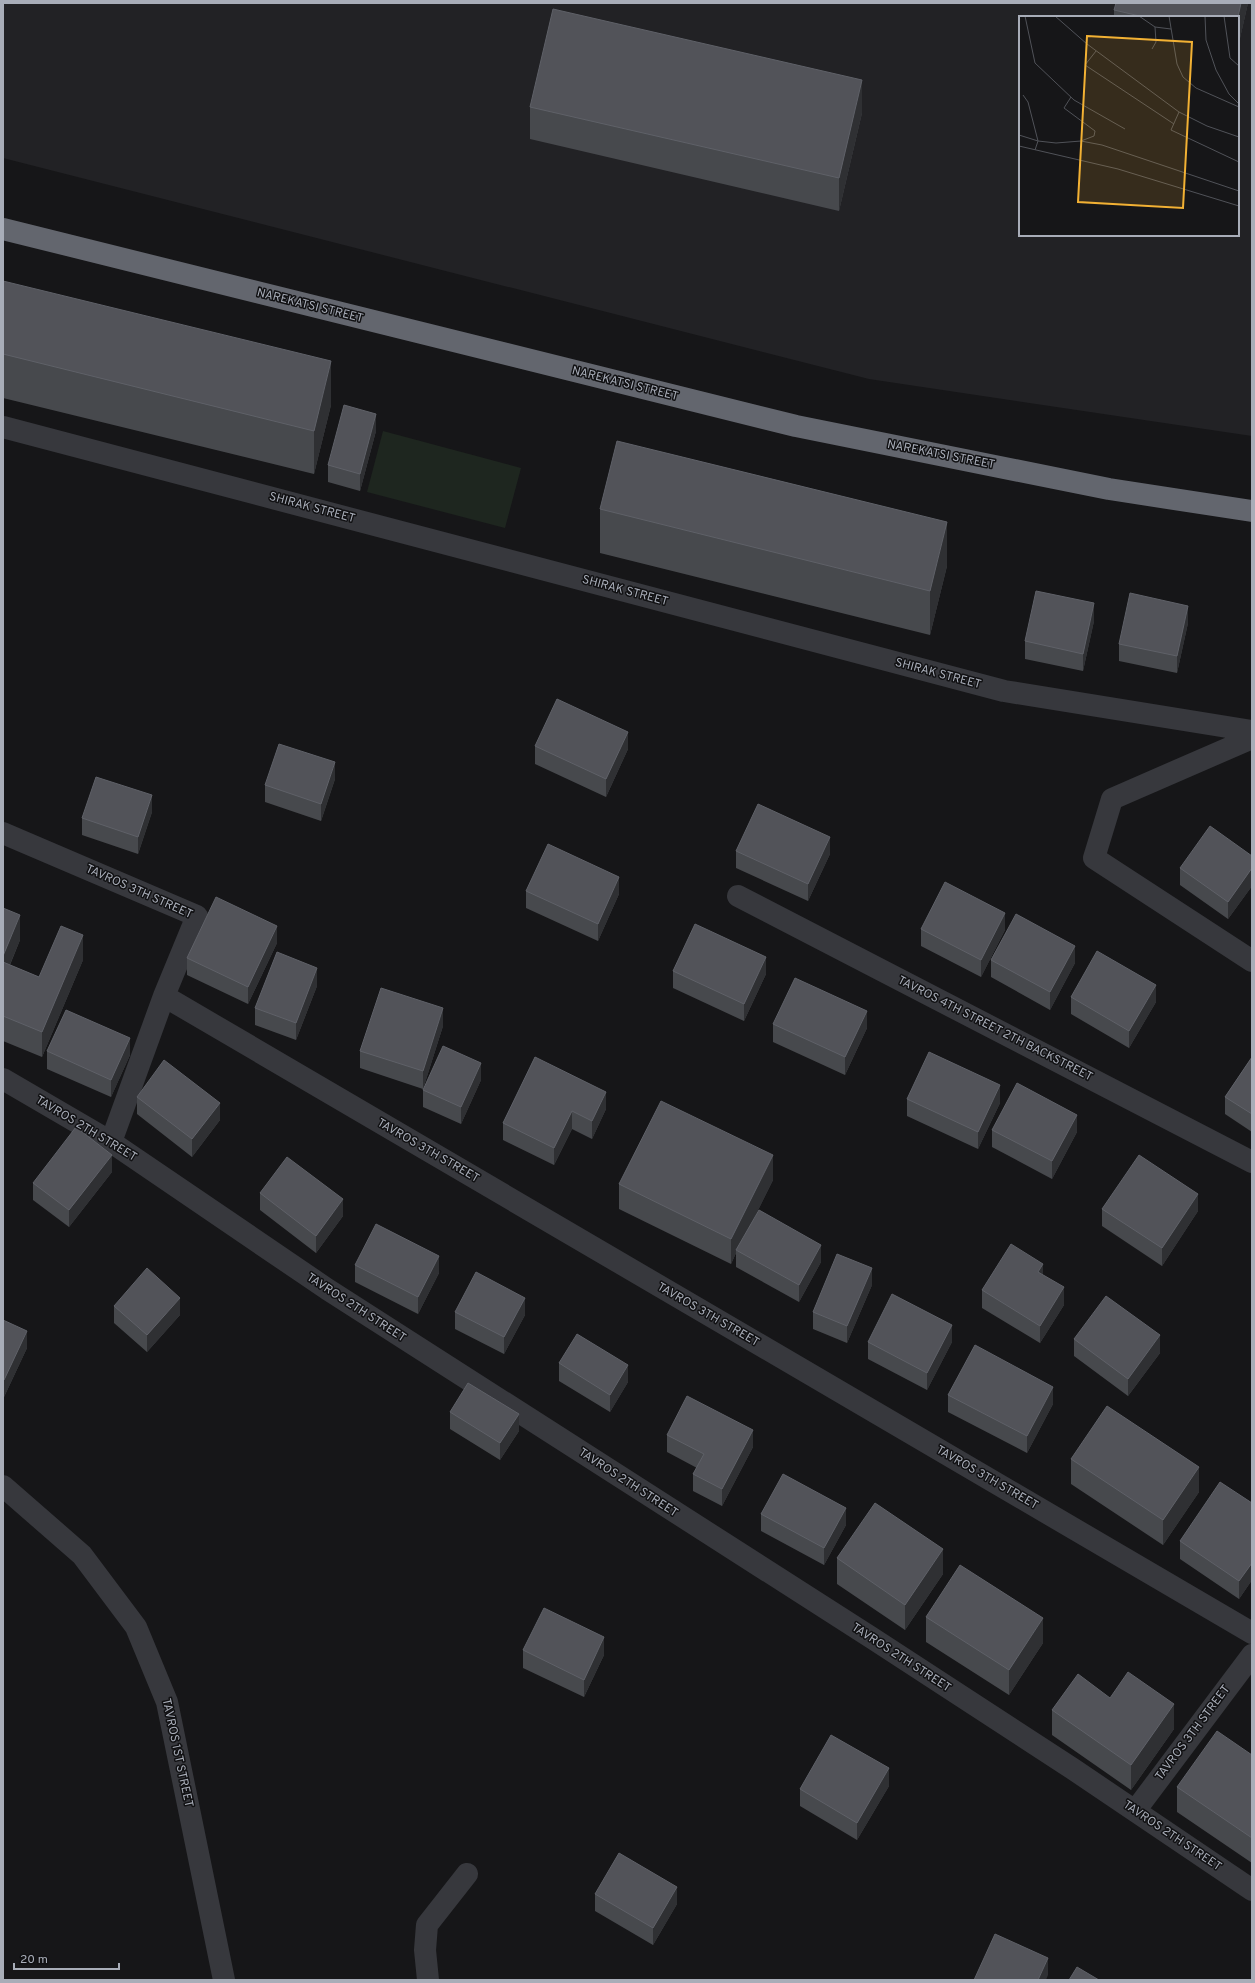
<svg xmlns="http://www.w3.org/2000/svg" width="1255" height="1983" viewBox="0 0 1255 1983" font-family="Overpass,sans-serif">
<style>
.built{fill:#222225;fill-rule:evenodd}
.green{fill:#1e261f}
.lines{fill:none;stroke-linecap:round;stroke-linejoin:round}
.street{stroke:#37383d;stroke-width:22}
.highway{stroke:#63666e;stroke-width:22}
.wall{fill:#47494d}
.shaded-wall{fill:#2f3033}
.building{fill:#525359;stroke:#5f6168}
.labels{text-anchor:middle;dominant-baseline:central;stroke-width:3;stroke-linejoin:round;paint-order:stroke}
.street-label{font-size:12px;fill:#a8adb8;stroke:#111113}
.inset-road{fill:none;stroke:#505258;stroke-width:1}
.view{fill:#f2b134;fill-opacity:0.15;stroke:#f2b134;stroke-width:2}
.inset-edge{fill:none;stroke:#a8adb8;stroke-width:2}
</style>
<rect width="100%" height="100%" fill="#161618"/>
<path class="built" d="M3,3H1252V436L869,379L3,158ZM1020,17H1238V235H1020Z"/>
<path class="green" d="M383,431L521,468L505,528L367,492Z"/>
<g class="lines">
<path class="street" d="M3,427L1004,691L1252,731
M1252,738L1112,799L1094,858L1252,961
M3,833L197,916L164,996L111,1142
M738,896L1252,1162
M164,996L1252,1633
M3,1079L111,1142L327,1289L872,1638L1073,1769L1252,1890
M3,1486L82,1555L136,1627L167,1702L224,1980
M1135,1811L1252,1655
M428,1980L425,1950L427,1925L467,1874"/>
<path class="highway" d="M3,229L796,426L1109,489L1252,511"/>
</g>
<path class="wall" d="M1248,3L1238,47V17H1114V10Z
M530,107L862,113L839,211L530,139Z
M3,281L331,405L314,474L3,398Z
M376,431L360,491L328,482V465Z
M600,509L947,566L930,635L600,553Z
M1094,621L1083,671L1025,659V641Z
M1188,623L1177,673L1119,661V644Z
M535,746L628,749L606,797L535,764Z
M335,779L321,821L265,802V785Z
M152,812L138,854L82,835V818Z
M736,851L830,854L808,901L736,868Z
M1252,856V886L1228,919L1180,885V868Z
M526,891L619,894L598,941L526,908Z
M3,908L20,940L10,965L39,977L83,960L42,1057L3,1041Z
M921,929L1005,930L981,977L921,946Z
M277,943L248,1004L187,975V958Z
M991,960L1075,963L1050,1010L991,977Z
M673,971L766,974L744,1021L673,988Z
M317,986L296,1040L255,1025V1008Z
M1071,997L1156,1002L1129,1048L1071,1014Z
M773,1024L867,1028L845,1075L773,1042Z
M443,1026L423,1089L360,1068V1051Z
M47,1051L130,1055L111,1097L47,1069Z
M535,1057L606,1109L592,1139L572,1129L554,1165L503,1140V1123Z
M1252,1057V1132L1225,1114V1097Z
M481,1080L461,1124L423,1107V1090Z
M137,1097L220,1120L192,1157L137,1114Z
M907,1099L1000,1103L978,1149L907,1116Z
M992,1130L1077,1132L1052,1179L992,1147Z
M112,1172L69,1227L33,1200V1183Z
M773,1180L751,1224L821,1262L799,1302L736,1267V1253L731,1264L619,1209V1184Z
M260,1193L343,1216L316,1253L260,1210Z
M1102,1209L1198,1211L1162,1266L1102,1226Z
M355,1265L439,1273L418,1314L355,1282Z
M1043,1275L1064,1305L1040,1343L982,1308V1290Z
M872,1285L847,1343L813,1329V1312Z
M114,1306L180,1315L147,1352L114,1323Z
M455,1312L525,1315L504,1354L455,1329Z
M3,1320L27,1348L4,1397L3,1396Z
M1074,1339L1160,1353L1128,1396L1074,1356Z
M868,1342H952L927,1390L868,1359Z
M559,1363L628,1382L610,1412L559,1381Z
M948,1395L1053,1404L1027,1453L948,1412Z
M450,1412L519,1431L500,1460L450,1429Z
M667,1435L753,1447L722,1506L693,1491V1474L697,1468L667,1452Z
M1071,1459L1199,1492L1163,1545L1071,1484Z
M1252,1503V1580L1239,1599L1180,1559V1541Z
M761,1514L846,1525L824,1565L761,1531Z
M837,1558L943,1574L905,1630L837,1584Z
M926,1617L1043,1643L1009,1695L926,1642Z
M523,1650L604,1655L584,1697L523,1668Z
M1110,1698L1174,1729L1131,1790L1052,1735V1710Z
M1252,1755V1863L1177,1812V1787Z
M889,1786L857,1840L800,1806V1789Z
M595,1894L677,1904L653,1945L595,1911Z"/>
<path class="shaded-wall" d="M1241,3H1248L1238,47V17Z
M862,80V113L839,211V178Z
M331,361V405L314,474V431Z
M376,414V431L360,491V474Z
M947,522V566L930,635V591Z
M1094,603V621L1083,671V654Z
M1188,606V623L1177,673V656Z
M628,732V749L606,797V779Z
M335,762V779L321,821V804Z
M152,795V812L138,854V837Z
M830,837V854L808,901V884Z
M1252,868V886L1228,919V902Z
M619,877V894L598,941V924Z
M1005,913V930L981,977V960Z
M20,915V940L3,981V956Z
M277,926V943L248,1004V987Z
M83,935V960L42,1057V1032Z
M1075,946V963L1050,1010V992Z
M766,957V974L744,1021V1004Z
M317,968V986L296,1040V1023Z
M1156,985V1002L1129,1048V1031Z
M443,1008V1026L423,1089V1071Z
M867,1011V1028L845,1075V1057Z
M130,1038V1055L111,1097V1080Z
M481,1063V1080L461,1124V1107Z
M1000,1085V1103L978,1149V1132Z
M606,1092V1109L592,1139V1121Z
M220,1103V1120L192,1157V1139Z
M572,1111V1129L554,1165V1148Z
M1077,1115V1132L1052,1179V1161Z
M112,1155V1172L69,1227V1210Z
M773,1155V1180L738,1251L736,1250V1253L731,1264V1239Z
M1198,1194V1211L1162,1266V1248Z
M343,1199V1216L316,1253V1236Z
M821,1245V1262L799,1302V1285Z
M439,1256V1273L418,1314V1297Z
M1043,1264V1281L1038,1272Z
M872,1268V1285L847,1343V1326Z
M1064,1287V1305L1040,1343V1326Z
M180,1298V1315L147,1352V1335Z
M525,1298V1315L504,1354V1337Z
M952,1325V1342L927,1390V1373Z
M27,1331V1348L4,1397V1380Z
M1160,1335V1353L1128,1396V1379Z
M628,1365V1382L610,1412V1395Z
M1053,1387V1404L1027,1453V1436Z
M519,1414V1431L500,1460V1443Z
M753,1430V1447L722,1506V1489Z
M1199,1467V1492L1163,1545V1520Z
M846,1508V1525L824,1565V1548Z
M943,1549V1574L905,1630V1605Z
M1252,1563V1580L1239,1599V1581Z
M1043,1618V1643L1009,1695V1670Z
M604,1637V1655L584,1697V1680Z
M1174,1704V1729L1131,1790V1765Z
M889,1768V1786L857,1840V1823Z
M677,1887V1904L653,1945V1928Z
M1048,1958V1975L1046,1980H1038Z"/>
<path class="building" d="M1116,3H1241L1238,17H1144L1114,10Z
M553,9L862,80L839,178L530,107Z
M3,281L331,361L314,431L3,354Z
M344,405L376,414L360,474L328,465Z
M617,441L947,522L930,591L600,509Z
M1036,591L1094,603L1083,654L1025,641Z
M1130,593L1188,606L1177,656L1119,644Z
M557,699L628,732L606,779L535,746Z
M279,744L335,762L321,804L265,785Z
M96,777L152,795L138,837L82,818Z
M758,804L830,837L808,884L736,851Z
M1210,826L1252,856V868L1228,902L1180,868Z
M548,844L619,877L598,924L526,891Z
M945,882L1005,913L981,960L921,929Z
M216,897L277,926L248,987L187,958Z
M3,908L20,915L3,956Z
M1016,914L1075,946L1050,992L991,960Z
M695,924L766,957L744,1004L673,971Z
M61,926L83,935L42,1032L3,1016V962L39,977Z
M1097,951L1156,985L1129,1031L1071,997Z
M277,952L317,968L296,1023L255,1008Z
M795,978L867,1011L845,1057L773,1024Z
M381,988L443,1008L423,1071L360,1051Z
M66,1010L130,1038L111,1080L47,1051Z
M443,1046L481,1063L461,1107L423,1090Z
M929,1052L1000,1085L978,1132L907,1099Z
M535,1057L606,1092L592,1121L572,1111L554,1148L503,1123Z
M1252,1057V1114L1225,1097Z
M164,1060L220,1103L192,1139L137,1097Z
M1017,1083L1077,1115L1052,1161L992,1130Z
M661,1101L773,1155L731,1239L619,1184Z
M76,1127L112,1155L69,1210L33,1183Z
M1139,1155L1198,1194L1162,1248L1102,1209Z
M287,1157L343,1199L316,1236L260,1193Z
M759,1210L821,1245L799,1285L736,1250Z
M376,1224L439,1256L418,1297L355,1265Z
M1011,1244L1043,1264L1038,1272L1064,1287L1040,1326L982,1290Z
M837,1254L872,1268L847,1326L813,1312Z
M147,1268L180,1298L147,1335L114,1306Z
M476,1272L525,1298L504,1337L455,1312Z
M892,1294L952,1325L927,1373L868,1342Z
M1106,1296L1160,1335L1128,1379L1074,1339Z
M3,1320L27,1331L4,1380L3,1379Z
M577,1334L628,1365L610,1395L559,1363Z
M975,1345L1053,1387L1027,1436L948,1395Z
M468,1383L519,1414L500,1443L450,1412Z
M687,1396L753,1430L722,1489L693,1474L704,1454L667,1435Z
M1107,1406L1199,1467L1163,1520L1071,1459Z
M783,1474L846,1508L824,1548L761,1514Z
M1220,1482L1252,1503V1563L1239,1581L1180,1541Z
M875,1503L943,1549L905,1605L837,1558Z
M960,1565L1043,1618L1009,1670L926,1617Z
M544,1608L604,1637L584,1680L523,1650Z
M1128,1672L1174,1704L1131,1765L1052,1710L1078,1674L1110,1698Z
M1217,1731L1252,1755V1838L1177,1787Z
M831,1735L889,1768L857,1823L800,1789Z
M619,1853L677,1887L653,1928L595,1894Z
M995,1934L1048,1958L1038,1980H974Z
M1077,1967L1099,1980H1069Z"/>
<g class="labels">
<g class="street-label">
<text transform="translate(310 306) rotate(14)">NAREKATSI STREET</text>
<text transform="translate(625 384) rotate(14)">NAREKATSI STREET</text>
<text transform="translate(941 455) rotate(11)">NAREKATSI STREET</text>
<text transform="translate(312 508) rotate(15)">SHIRAK STREET</text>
<text transform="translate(625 591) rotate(15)">SHIRAK STREET</text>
<text transform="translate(938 674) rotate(15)">SHIRAK STREET</text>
<text transform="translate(139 892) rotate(24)">TAVROS 3TH STREET</text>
<text transform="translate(995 1029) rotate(27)">TAVROS 4TH STREET 2TH BACKSTREET</text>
<text transform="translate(86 1129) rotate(31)">TAVROS 2TH STREET</text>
<text transform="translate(428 1151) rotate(30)">TAVROS 3TH STREET</text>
<text transform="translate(356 1308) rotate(33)">TAVROS 2TH STREET</text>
<text transform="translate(708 1315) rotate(30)">TAVROS 3TH STREET</text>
<text transform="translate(987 1478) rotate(30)">TAVROS 3TH STREET</text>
<text transform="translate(628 1483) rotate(33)">TAVROS 2TH STREET</text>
<text transform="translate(901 1658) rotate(33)">TAVROS 2TH STREET</text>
<text transform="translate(1193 1733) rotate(-53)">TAVROS 3TH STREET</text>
<text transform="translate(177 1753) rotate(78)">TAVROS 1ST STREET</text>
<text transform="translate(1172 1836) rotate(34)">TAVROS 2TH STREET</text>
</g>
</g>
<g transform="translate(1019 16)">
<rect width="220" height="220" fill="#161618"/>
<path class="inset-road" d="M6,0L16,47L55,84L106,113M36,0L68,28L160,96L188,110L220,121M120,0L136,11L152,13M150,0L158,48L164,61L177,72L220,91M186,0L187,24L197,54L210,78L220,88M205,0L211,42L220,50M133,33L137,26L136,11M77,35L66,49L155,108M4,79L9,86L19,125M52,81L45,92L76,115L75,120L62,125M160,96L152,114L220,146M0,119L19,125M0,130L99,153L220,190M16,134L19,125L37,127L62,125L83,129L220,175"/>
<path class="view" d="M68,20L173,26L164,192L59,186Z"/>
<rect width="220" height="220" class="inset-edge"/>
</g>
<rect width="1255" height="1983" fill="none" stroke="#a8adb8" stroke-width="8"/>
<path d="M14 1963v6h105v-6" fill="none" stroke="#a8adb8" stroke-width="2"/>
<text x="20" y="1963" font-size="12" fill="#a8adb8" stroke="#111113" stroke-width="3" paint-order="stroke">20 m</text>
</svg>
